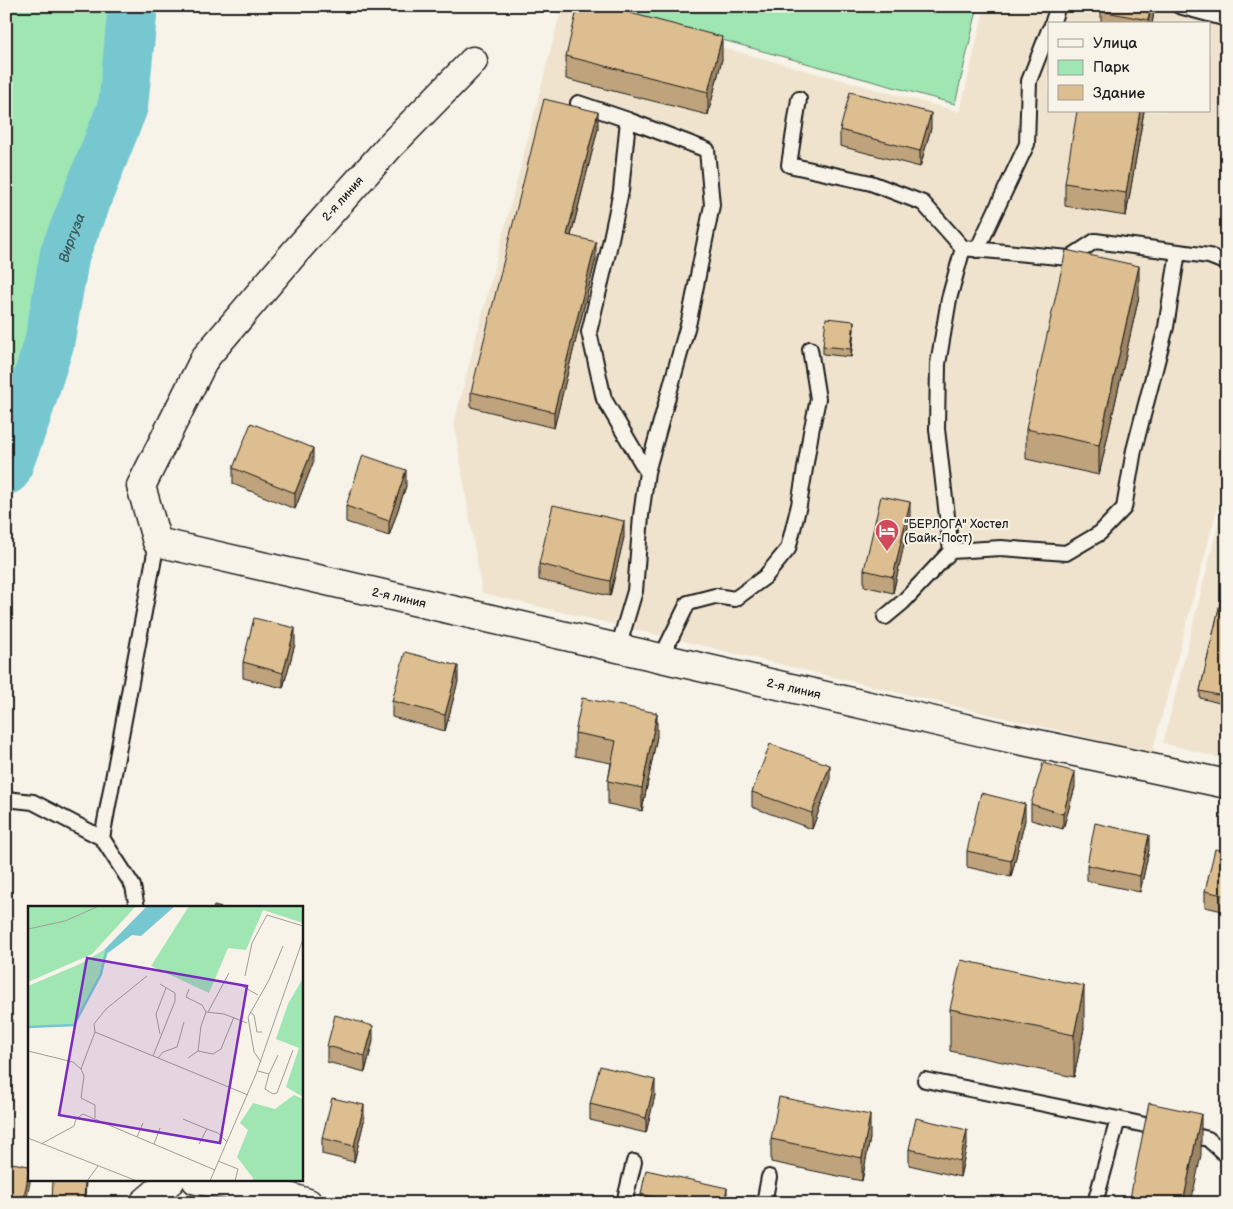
<svg xmlns="http://www.w3.org/2000/svg" width="1233" height="1209" viewBox="0 0 1233 1209" font-family="'Balsamiq Sans',sans-serif">
<style>
.built{fill:#efe3ce;fill-rule:evenodd}
.green{fill:#9fe6b3;stroke:#5e8168}
.lines{fill:none;stroke-linecap:round;stroke-linejoin:round}
.river{stroke:#77c7d1;stroke-width:50}
.lane-casing{stroke:#1c1c1c;stroke-width:18}
.street-casing{stroke:#1c1c1c;stroke-width:31}
.lane{stroke:#f7f3e8;stroke-width:14}
.street{stroke:#f7f3e8;stroke-width:28}
.wall{fill:#bea37c;stroke:#1c1c1c}
.shaded-wall{fill:#9b8565;stroke:#1c1c1c}
.building{fill:#ddbe90;stroke:#1c1c1c}
.labels{text-anchor:middle;dominant-baseline:central;stroke-width:4;stroke-linejoin:round;paint-order:stroke}
.street-label{font-size:12px;fill:#1c1c1c;stroke:#f7f3e8}
.poi-label{font-size:12px;fill:#1c1c1c;stroke:#f7f3e8;text-anchor:start}
.water-label{font-size:14px;font-style:italic;fill:#3c585b;stroke:#f7f3e8}
.inset-river{fill:none;stroke:#77c7d1;stroke-width:2.5}
.inset-road{fill:none;stroke:#9f9d96;stroke-width:1}
.view{fill:#7b2cbf;fill-opacity:0.15;stroke:#7b2cbf;stroke-width:2.5}
.inset-edge{fill:none;stroke:#1c1c1c;stroke-width:2.5}
</style>
<rect width="100%" height="100%" fill="#f7f3e8"/>
<filter id="ink" filterUnits="userSpaceOnUse"><feTurbulence type="fractalNoise" baseFrequency=".02" numOctaves="2"/><feDisplacementMap in="SourceGraphic" scale="10" xChannelSelector="R" yChannelSelector="G"/><feConvolveMatrix kernelMatrix="1 2 1 2 8 2 1 2 1" color-interpolation-filters="sRGB"/></filter>
<g filter="url(#ink)">
<path class="built" d="M562,6H568L960,112L985,6H1227V472L1152,753L482,593L454,423ZM1049,24H1209V111H1049Z
M1227,489V760L1163,743Z"/>
<path class="green" d="M17,6H133L123,106L65,253L49,344L26,416L6,470V16Z
M599,6H978L955,104Z"/>
<g class="lines">
<path class="river" id="s1" d="M6,470L26,416L49,344L65,253L123,106L133,6"/>
<defs>
<path id="lane" d="M1179,6L1227,19
M1052,24L1058,6
M799,99L789,165L871,183L923,203L963,248
M578,103L628,120L707,150L712,205L689,321L647,472L641,516L635,591L618,648
M628,120L621,191L608,253L589,332L604,399L647,472
M977,250L1027,144L1029,81L1049,30
M951,551L1001,548L1066,553L1100,533L1124,508L1134,450L1166,327L1178,252
M885,617L903,602L951,551L937,429L938,364L949,299L963,248L1069,258L1095,241L1209,256L1227,263
M661,658L688,603L715,596L735,599L765,577L788,549L799,505L811,432L818,399L810,349
M6,799L33,802L102,838L133,886L137,908
M102,838L157,542
M925,1080L1118,1119L1095,1203
M1118,1119L1163,1129
M1184,1133L1208,1139L1227,1156
M624,1203L634,1162
M764,1203L769,1177"/>
<g id="street">
<path id="s2" d="M473,61L389,147L296,251L205,358L141,486L157,542L995,735L1227,784"/>
<path d="M196,1180L269,1191L308,1203"/>
<path d="M144,1203L171,1180"/>
</g>
</defs>
<use href="#lane" class="lane-casing"/>
<use href="#street" class="street-casing"/>
<use href="#lane" class="lane"/>
<use href="#street" class="street"/>
</g>
<path class="wall" d="M1155,6L1152,24H1101V11Z
M566,56L722,59L708,115L566,79Z
M1144,111L1126,216L1065,206V183Z
M598,128L571,236L596,258L554,428L471,407V392Z
M931,128L920,167L840,146V130Z
M1139,296L1099,475L1026,459V429Z
M854,329L851,357L823,354V346Z
M313,463L295,509L233,484V468Z
M406,486L389,536L346,522V506Z
M910,518L893,593L864,586V570Z
M624,537L610,596L539,580V564Z
M1227,573V705L1200,698V691Z
M295,644L283,688L243,678V662Z
M458,681L445,731L392,717V701Z
M575,733L657,736L642,811L608,804V781L611,763L575,756Z
M830,781L812,829L752,807V792Z
M1075,787L1063,829L1031,820V804Z
M1025,820L1011,877L967,867V851Z
M1149,850L1140,892L1087,881V865Z
M1227,852V912L1205,907V891Z
M950,1009L1084,1028L1074,1077L950,1051Z
M373,1041L365,1072L327,1062V1046Z
M655,1095L646,1133L590,1120V1104Z
M364,1121L354,1162L322,1154V1138Z
M870,1138L862,1181L771,1162V1139Z
M967,1145L960,1177L909,1165V1149Z
M641,1194L727,1203H641Z"/>
<path class="shaded-wall" d="M1151,6H1155L1152,24H1148Z
M722,37V59L708,115V92Z
M1140,111H1144L1126,216V193Z
M598,112V128L567,251V235Z
M931,113V128L920,167V151Z
M596,242V258L554,428V412Z
M1139,266V296L1099,475V445Z
M854,321V329L851,357V349Z
M313,448V463L295,509V493Z
M406,470V486L389,536V521Z
M910,502V518L893,593V577Z
M624,521V537L610,596V581Z
M295,628V644L283,688V673Z
M458,666V681L445,731V715Z
M657,713V736L642,811V788Z
M830,765V781L812,829V813Z
M1075,772V787L1063,829V814Z
M1025,804V820L1011,877V861Z
M1149,835V850L1140,892V876Z
M1084,986V1028L1074,1077V1035Z
M373,1026V1041L365,1072V1056Z
M655,1080V1095L646,1133V1118Z
M364,1105V1121L354,1162V1146Z
M1201,1114V1155L1191,1203H1183Z
M870,1115V1138L862,1181V1158Z
M967,1130V1145L960,1177V1161Z
M29,1171V1180H30V1182L26,1203H23Z
M85,1180H86L85,1203H84Z
M727,1188V1203H724Z"/>
<path class="building" d="M578,6H603L722,37L708,92L566,56Z
M1102,6H1151L1148,20L1101,11Z
M850,92L931,113L920,151L840,130Z
M544,99L598,112L567,235L596,242L554,412L471,392Z
M1077,111H1140L1126,193L1065,183Z
M1066,250L1139,266L1099,445L1026,429Z
M826,318L854,321L851,349L823,346Z
M251,423L313,448L295,493L233,468Z
M363,455L406,470L389,521L346,506Z
M881,496L910,502L893,577L864,570Z
M553,505L624,521L610,581L539,564Z
M1227,573V697L1200,691Z
M254,618L295,628L283,673L243,662Z
M405,652L458,666L445,715L392,701Z
M582,698L657,713L642,788L608,781L616,741L575,733Z
M770,744L830,765L812,813L752,792Z
M1043,763L1075,772L1063,814L1031,804Z
M981,793L1025,804L1011,861L967,851Z
M1095,823L1149,835L1140,876L1087,865Z
M1215,849L1227,852V896L1205,891Z
M214,906L222,908H213Z
M961,960L1084,986L1074,1035L950,1009Z
M335,1015L373,1026L365,1056L327,1046Z
M600,1066L655,1080L646,1118L590,1104Z
M779,1097L870,1115L862,1158L771,1139Z
M332,1098L364,1105L354,1146L322,1138Z
M1149,1103L1201,1114L1183,1203H1129Z
M916,1118L967,1130L960,1161L909,1149Z
M6,1162L29,1166V1171L23,1203H6Z
M646,1170L727,1188L724,1203H680L641,1194Z
M53,1180H85L84,1203H52Z"/>
</g>
<defs>
<symbol id="hotel-pin" viewBox="-11 -11 22 30"><path d="M0 17L-7.5 6A9.5 9.5 0 1 1 7.5 6Z" fill="#d1495b" stroke="#f7f3e8"/><path d="M-6-4.5h1.5V1H6V5H4.5V3h-9V5H-6ZM-4 0a1.8 1.8 0 1 1 3.6 0ZM.5 0V-2.5h3Q6-2.5 6 0Z" fill="#fff"/></symbol>
</defs>
<g fill-rule="evenodd">
<use href="#hotel-pin" x="873" y="517" width="28" height="38"/>
</g>
<g class="labels">
<g class="street-label">
<text transform="translate(343 199) rotate(-48)">2-я линия</text>
<text stroke="none"><textPath href="#s2" startOffset="850">2-я линия</textPath></text>
<text stroke="none"><textPath href="#s2" startOffset="1255">2-я линия</textPath></text>
</g>
<g class="poi-label">
<text x="904" y="524">"БЕРЛОГА" Хостел<tspan x="904" dy="14">(Байк-Пост)</tspan></text>
</g>
<g class="water-label">
<text stroke="none"><textPath href="#s1" startOffset="242">Виргуза</textPath></text>
</g>
</g>
<g transform="translate(28 906)">
<rect width="275" height="275" fill="#f7f3e8"/>
<path d="M0,0H108L64,48L0,76ZM161,0H273L275,17L235,4L218,44L200,42L181,87L123,60ZM76,44L80,47L73,68L46,119L0,121V80L52,58ZM275,72V191L258,181L271,142L248,133L260,98ZM266,189L275,193V275H224L225,272L209,251L220,224L212,217L225,197L247,203Z" fill="#9fe6b3"/>
<path d="M119,0H147L113,30L104,29L80,47L76,44Z" fill="#77c7d1"/>
<path class="inset-river" d="M0,121L46,119L73,68L78,46L85,41"/>
<path class="inset-road" d="M0,23L37,15L71,0M119,70L78,103L66,118L67,126L220,189M217,70L224,37L239,9L275,20M212,79L230,89M161,83L158,91L174,99L178,106M180,106L201,67M222,106L226,109L229,126H234M132,128L128,108L138,82M0,145L45,156L53,163L56,170L53,192L67,199V212M170,145L185,148L193,143L206,111M125,150L147,95V87L132,78M130,152L135,146L149,141L156,116M160,152L170,145L173,120L178,106L196,108L219,117M233,156L226,146L220,111L241,74L255,40M53,163L67,126M230,165L241,168L237,183L245,188L249,187L265,144M241,168L250,149M155,213L179,223L171,238M179,223L190,227L199,236M109,231L115,217M0,232L109,275M13,238L46,220L48,213L55,208L187,264M126,238L132,222M190,255L210,263L207,275M59,275L70,260M182,275L228,168L275,33"/>
<path class="view" d="M59,52L219,80L192,237L31,209Z"/>
<rect width="275" height="275" class="inset-edge"/>
</g>
<rect width="1233" height="1209" fill="none" stroke="#f7f3e8" stroke-width="25"/>
<rect x="12" y="12" width="1208" height="1184" fill="none" stroke="#1c1c1c" stroke-width="2" filter="url(#ink)"/>
<rect x="1048" y="22" width="162" height="90" fill="#f7f3e8" stroke="#9f9d96"/>
<rect x="1058" y="39" width="25" height="8" fill="#f7f3e8" stroke="#9f9d96"/>
<text x="1093" y="48" font-size="15" fill="#1c1c1c">Улица</text>
<rect x="1058" y="60" width="25" height="15" fill="#9fe6b3" stroke="#9f9d96"/>
<text x="1093" y="72" font-size="15" fill="#1c1c1c">Парк</text>
<rect x="1058" y="85" width="25" height="15" fill="#ddbe90" stroke="#9f9d96"/>
<text x="1093" y="98" font-size="15" fill="#1c1c1c">Здание</text>
</svg>
